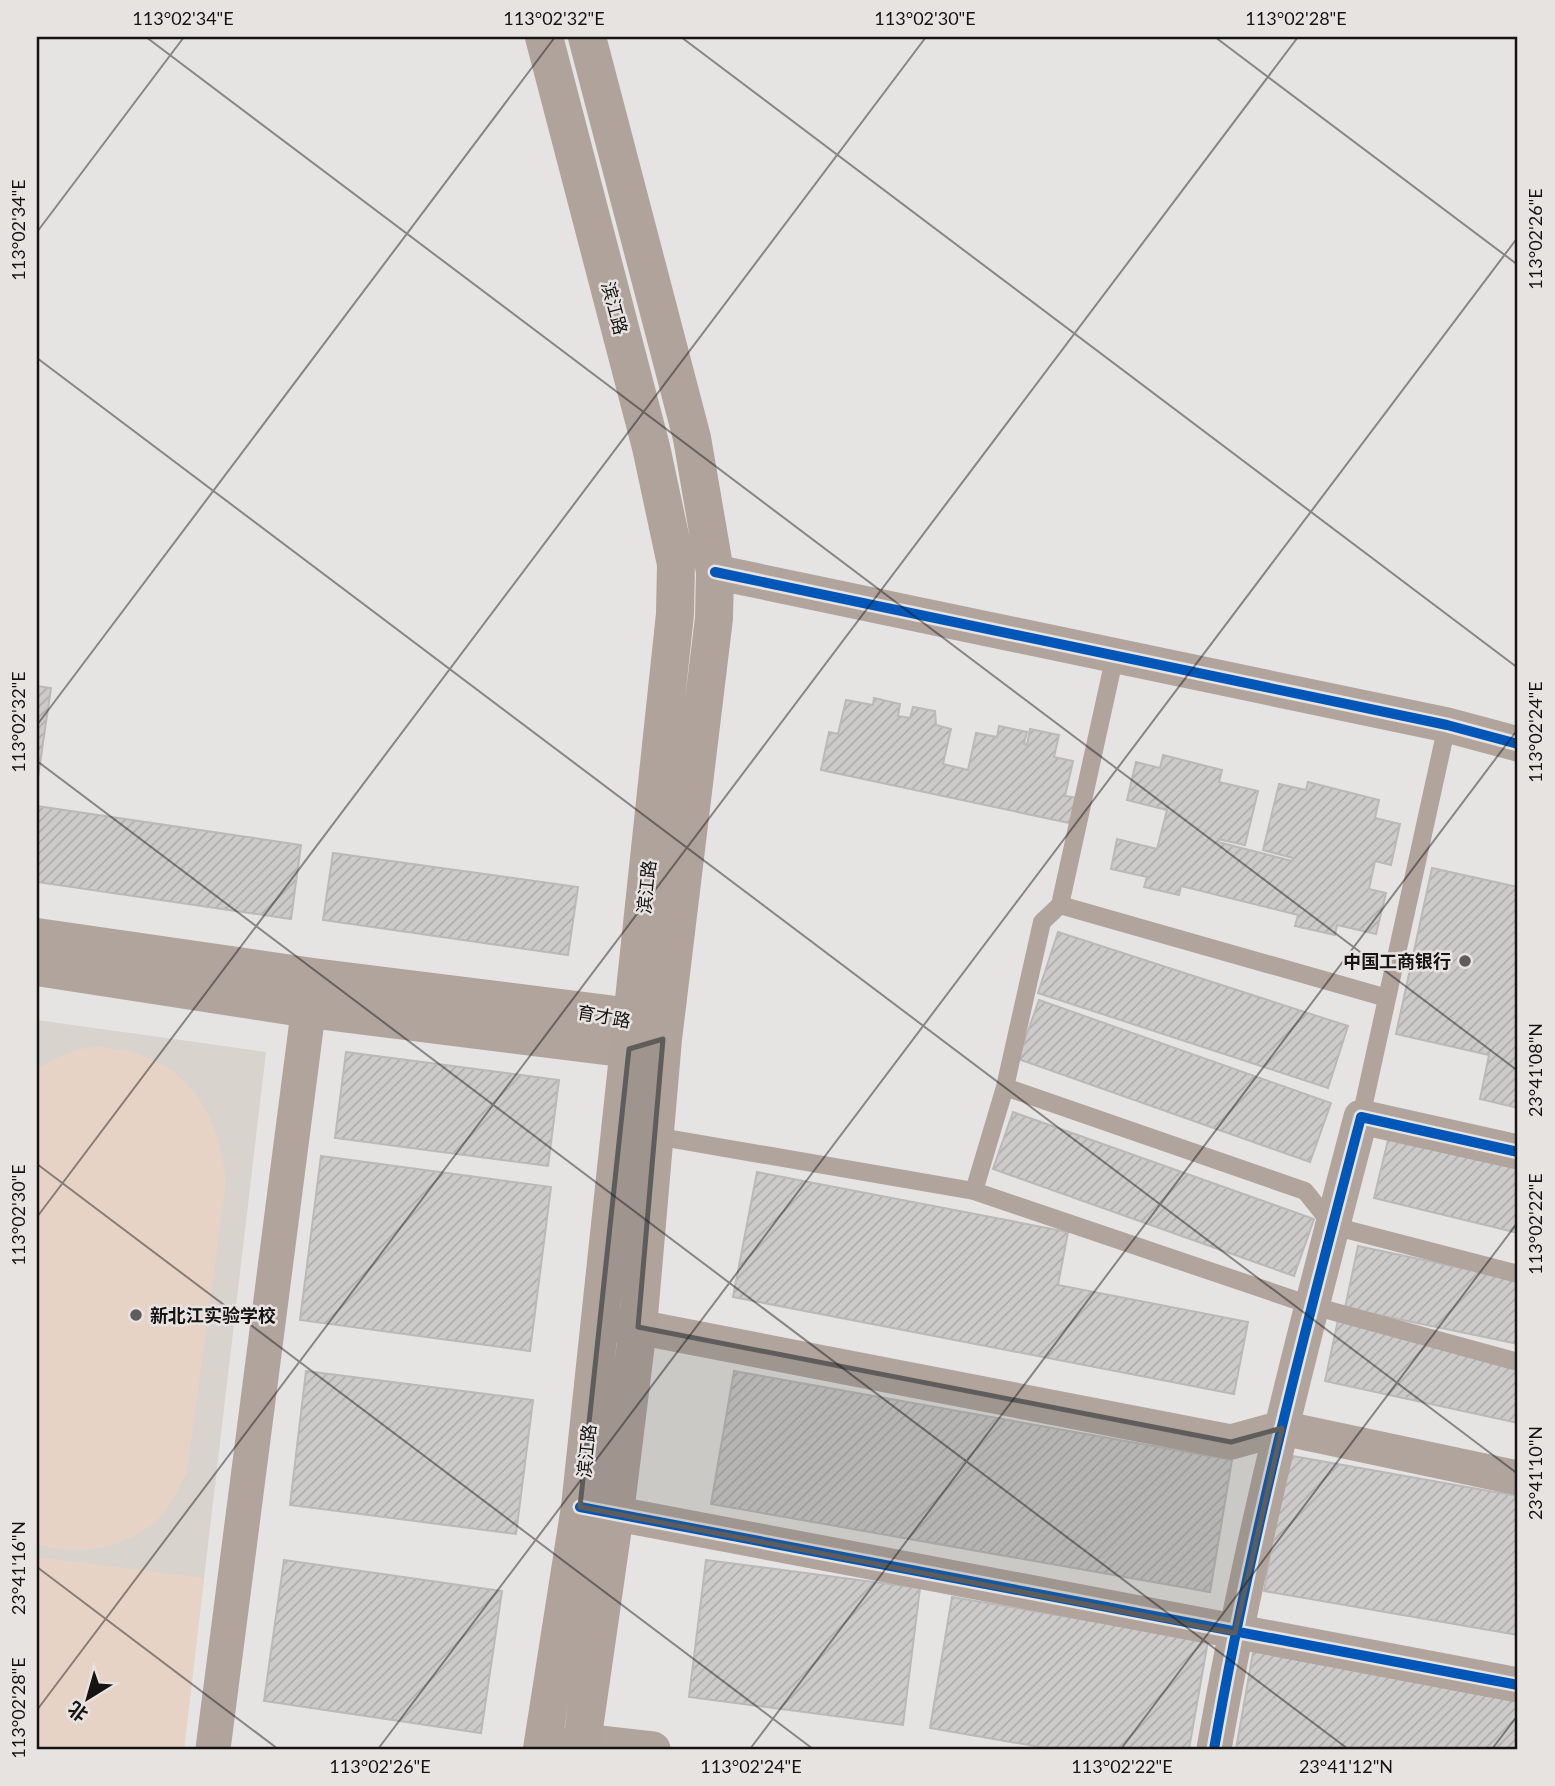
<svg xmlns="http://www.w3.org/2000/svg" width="1555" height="1786" viewBox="0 0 1555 1786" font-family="Lato,'Noto Sans SC',sans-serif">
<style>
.built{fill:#d9d3ce}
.park{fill:#e7d3c6}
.building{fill:url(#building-hatch);stroke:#bab9b7;stroke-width:2}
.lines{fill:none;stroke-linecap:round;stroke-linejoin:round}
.service{stroke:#b0a49d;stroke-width:18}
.minor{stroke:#b0a49d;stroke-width:35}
.tertiary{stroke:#b0a49d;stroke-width:38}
.secondary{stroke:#afa39c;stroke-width:38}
.cycleway-casing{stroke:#e7e3e1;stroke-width:15}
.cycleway{stroke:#0057b8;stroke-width:10}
.marked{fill:#5e5d5b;fill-opacity:0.2;stroke:#5e5d5b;stroke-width:5;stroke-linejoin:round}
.ticks{fill:none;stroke:#151413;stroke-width:2;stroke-opacity:0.45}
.poi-dot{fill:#5e5d5b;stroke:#e7e3e1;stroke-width:2.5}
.labels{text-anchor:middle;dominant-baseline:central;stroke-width:5;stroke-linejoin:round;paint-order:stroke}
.street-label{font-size:18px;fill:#151413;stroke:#e7e3e1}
.poi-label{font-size:18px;font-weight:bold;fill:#151413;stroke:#e7e3e1;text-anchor:end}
.neatline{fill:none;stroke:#151413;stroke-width:2.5}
.ticks-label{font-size:18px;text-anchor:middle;fill:#151413}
</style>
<defs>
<pattern id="building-hatch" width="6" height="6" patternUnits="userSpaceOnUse" patternTransform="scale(1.75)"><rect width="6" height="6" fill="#cccbc9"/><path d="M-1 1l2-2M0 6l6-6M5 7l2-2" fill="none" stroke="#aeadac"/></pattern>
</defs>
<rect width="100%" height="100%" fill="#e6e4e2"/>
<path class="built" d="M37,1020L266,1052L184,1749H37Z"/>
<path class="park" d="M96,1047C179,1052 218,1102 226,1182L187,1471C180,1485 173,1502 163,1514C130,1550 82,1555 37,1545V1070C56,1057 73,1049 96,1047Z
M37,1557L204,1578L184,1749H37Z"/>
<path class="building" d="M37,686L51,688L37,784Z
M874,698L900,704L898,716L910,718L913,707L935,711L936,725L951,729L943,764L968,770L976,733L997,737L999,726L1027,732L1024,744L1027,745L1030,729L1059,735L1054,757L1073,761L1065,796L1079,798L1074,824L821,770L829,732L838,734L846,700L873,705Z
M1163,755L1222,770L1219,782L1258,791L1245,845L1218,839V842L1292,861L1293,858L1263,850L1279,784L1306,790L1308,782L1379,800L1375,818L1400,824L1391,865L1375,861L1369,889L1386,893L1376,934L1337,925L1335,935L1295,926L1298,915L1181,886L1179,895L1144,887L1147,877L1111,869L1117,839L1157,849L1167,810L1127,800L1136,762L1160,768Z
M37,806L301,845L291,919L37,882Z
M333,853L578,887L568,955L323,920Z
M1432,868L1518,887V1108L1480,1099L1489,1055L1396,1034Z
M1058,932L1348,1026L1328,1088L1038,993Z
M1039,1000L1331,1103L1310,1162L1018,1059Z
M346,1052L559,1080L548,1166L335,1138Z
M1013,1112L1314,1219L1294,1276L993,1169Z
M1389,1136L1518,1167V1233L1374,1198Z
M321,1156L551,1187L530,1351L300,1320Z
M757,1172L1068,1232L1058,1285L1248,1322L1234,1394L733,1297Z
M1358,1246L1518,1280V1344L1345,1308Z
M1338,1320L1518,1359V1423L1325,1381Z
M306,1371L533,1400L516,1534L290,1505Z
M734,1371L1232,1460L1210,1592L711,1504Z
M1287,1455L1518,1496V1635L1264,1591Z
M284,1560L502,1591L481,1733L264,1701Z
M706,1560L920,1588L903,1725L689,1697Z
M952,1597L1208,1641L1189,1749H1052L930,1728Z
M1254,1647L1518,1693V1749H1236Z"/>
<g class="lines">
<path class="service" d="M1060,905L1387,998
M1005,1087L1305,1191L1333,1226L1518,1274
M1361,1117L1447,725
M655,1136L974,1191L1313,1306L1518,1362
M974,1191L1005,1087L1042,922L1060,905L1115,655"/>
<path class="minor" d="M715,572L1447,725L1518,744
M609,1324L638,1327L1231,1442L1282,1428L1518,1478
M586,1508L1518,1685
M213,1749L312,982
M557,1749L582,1741L653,1749
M1214,1749C1251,1536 1306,1326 1361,1117L1518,1152"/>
<path class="tertiary" d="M37,937L313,977L632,1017L658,1035
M37,967L309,1009L629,1049L661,1039"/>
<path class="secondary" d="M542,1749L580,1507L675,614L676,564L651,447L544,37
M581,1749L615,1513L638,1327L663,1039L714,618L715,572L692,438L587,37"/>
<defs>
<path id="cycleway" d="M715,572L1447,725L1518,744
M580,1507L1518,1685
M1214,1749C1251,1536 1306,1326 1361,1117L1518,1152"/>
</defs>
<use href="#cycleway" class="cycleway-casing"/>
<use href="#cycleway" class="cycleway"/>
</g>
<path class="marked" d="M663,1039L638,1327L1231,1442L1282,1428L1235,1633L580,1507L629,1049Z"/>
<path class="ticks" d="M146,37L1518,1071M681,37L1518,668M1215,37L1518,265M37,232L184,37M37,358L1518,1474M37,725L555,37M37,761L1348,1749M37,1164L813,1749M37,1217L926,37M37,1567L278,1749M37,1710L1298,37M378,1749L1518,237M750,1749L1518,729M1121,1749L1518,1222M1492,1749L1518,1715"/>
<g class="poi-dot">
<circle cx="1465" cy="961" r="7"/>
<circle cx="136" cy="1315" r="7"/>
</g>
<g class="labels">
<g class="street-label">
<text transform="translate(615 308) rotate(75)">滨江路</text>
<text transform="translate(646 887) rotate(-84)">滨江路</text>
<text transform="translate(604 1016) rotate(10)">育才路</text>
<text transform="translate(586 1451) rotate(-84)">滨江路</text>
</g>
<g class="poi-label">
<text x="1451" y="961">中国工商银行</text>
<text x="150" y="1315" text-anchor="start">新北江实验学校</text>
</g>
</g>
<rect width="1555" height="1786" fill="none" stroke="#e7e3e1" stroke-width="77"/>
<g transform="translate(88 1698) rotate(217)" stroke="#e7e3e1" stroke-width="5" paint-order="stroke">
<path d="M0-5L12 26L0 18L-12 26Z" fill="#151413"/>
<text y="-10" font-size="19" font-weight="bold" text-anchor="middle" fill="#151413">北</text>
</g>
<rect x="38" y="38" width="1478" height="1710" class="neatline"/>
<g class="ticks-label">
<text x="183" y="25">113°02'34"E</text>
<text x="554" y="25">113°02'32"E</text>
<text x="925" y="25">113°02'30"E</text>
<text x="1296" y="25">113°02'28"E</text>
<text transform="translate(19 230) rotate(-90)" y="6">113°02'34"E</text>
<text transform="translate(1536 239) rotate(-90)" y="6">113°02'26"E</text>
<text transform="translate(19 722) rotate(-90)" y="6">113°02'32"E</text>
<text transform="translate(1536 732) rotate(-90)" y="6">113°02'24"E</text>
<text transform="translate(1536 1070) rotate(-90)" y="6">23°41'08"N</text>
<text transform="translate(19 1215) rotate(-90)" y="6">113°02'30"E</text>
<text transform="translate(1536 1224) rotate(-90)" y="6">113°02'22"E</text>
<text transform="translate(1536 1473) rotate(-90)" y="6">23°41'10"N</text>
<text transform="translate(19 1568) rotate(-90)" y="6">23°41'16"N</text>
<text transform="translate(19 1708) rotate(-90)" y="6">113°02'28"E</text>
<text x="380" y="1773">113°02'26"E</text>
<text x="751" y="1773">113°02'24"E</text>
<text x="1122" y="1773">113°02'22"E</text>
<text x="1346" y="1773">23°41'12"N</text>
</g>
</svg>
